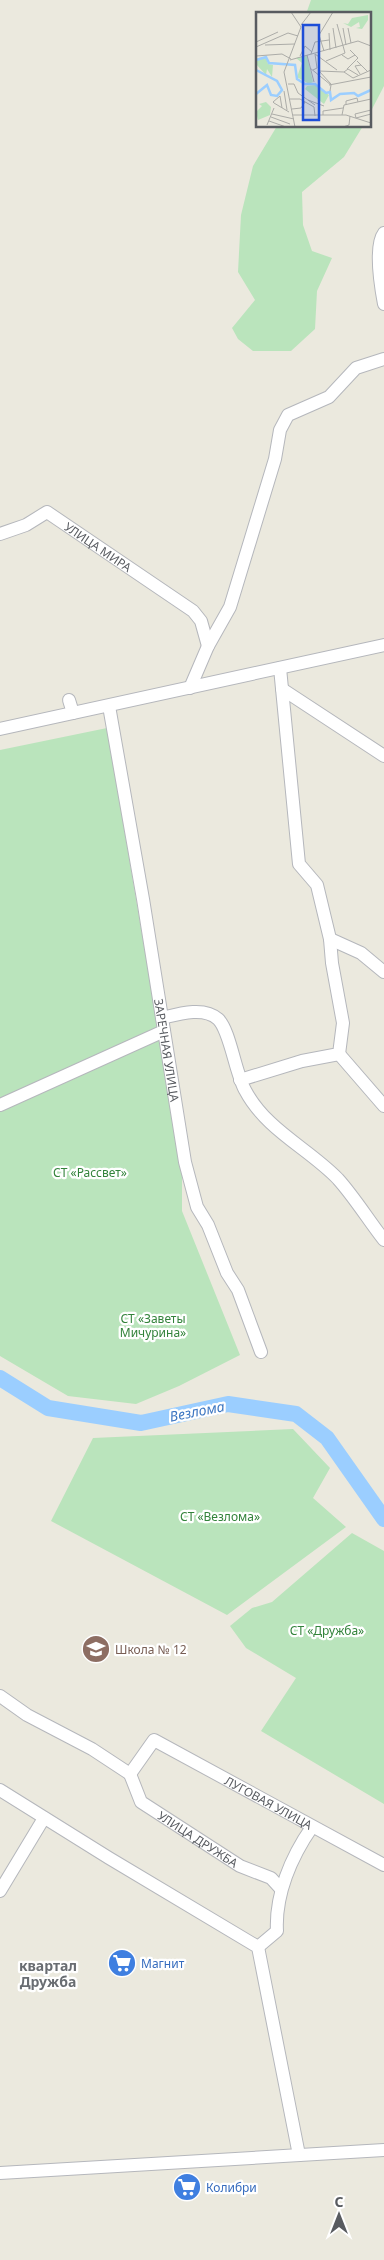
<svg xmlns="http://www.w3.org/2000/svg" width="384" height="2260" viewBox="0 0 384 2260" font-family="'Noto Sans',sans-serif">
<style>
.green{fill:#bae4bc}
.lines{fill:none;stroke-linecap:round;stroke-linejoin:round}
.river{stroke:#9bceff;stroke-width:16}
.minor-casing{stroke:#b5b7bc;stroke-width:14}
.minor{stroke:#fff;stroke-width:12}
.labels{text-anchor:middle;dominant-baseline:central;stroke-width:4.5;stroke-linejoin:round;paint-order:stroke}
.street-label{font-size:12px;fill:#585b60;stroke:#fff}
.park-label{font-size:12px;fill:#33833b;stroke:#fff}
.education-label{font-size:12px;fill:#785e54;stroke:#fff;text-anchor:start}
.shop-label{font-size:12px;fill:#366cbe;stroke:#fff;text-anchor:start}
.water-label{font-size:14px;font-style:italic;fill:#3e77c2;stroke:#fff}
.neighbourhood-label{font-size:14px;font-weight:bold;fill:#696d72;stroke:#fff}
.inset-river{fill:none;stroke:#9bceff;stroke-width:2.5}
.inset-road{fill:none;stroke:#acaca8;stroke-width:1}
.view{fill:#1d4ed8;fill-opacity:0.15;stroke:#1d4ed8;stroke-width:2.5}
.inset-edge{fill:none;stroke:#585b60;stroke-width:2.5}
</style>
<rect width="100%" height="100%" fill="#ebe9de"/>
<path class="green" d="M311,0H384V86L370,113V14H306Z
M277,126H363L344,157L302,192L303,225L312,251L332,258L317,291L315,329L291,351H253L238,339L232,328L255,300L238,272L241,215L253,166Z
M107,728L182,1170V1211L240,1355L179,1386L136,1404L68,1396L0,1356V750Z
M293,1429L330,1468L313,1498L346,1527L227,1615L51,1521L93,1438Z
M352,1533L384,1551V1804L261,1731L296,1678L246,1648L230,1626L252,1608L272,1602Z"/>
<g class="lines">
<path class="river" d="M0,1378L48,1408L141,1423L228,1404L296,1414L327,1438L384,1519"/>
<defs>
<g id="minor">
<path d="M384,233C374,246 381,288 384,304"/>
<path id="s1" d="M0,534L26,525L47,512L193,611L201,621L208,646"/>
<path d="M190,688L208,646L230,607L275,459L280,430L288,415L329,397L356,368L384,359"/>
<path d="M282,689L384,756"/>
<path d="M69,700L73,713"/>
<path id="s2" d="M109,706L143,899L185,1162L197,1207L208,1225L227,1273L238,1290L261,1352"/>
<path d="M0,729L384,645"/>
<path d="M330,939L361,953L384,972"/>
<path d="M162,1018C178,1014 204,1006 218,1019C230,1030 235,1072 245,1090C266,1130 308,1148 338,1179C355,1198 369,1221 384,1240"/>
<path d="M339,1054L384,1106"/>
<path d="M240,1080L302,1061L339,1054L343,1023L332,963L330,939L317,885L299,864L280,668"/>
<path d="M0,1105L164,1031"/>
<path d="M0,1696L27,1715L92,1749L130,1774"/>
<path id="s3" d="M130,1774L154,1740L384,1865"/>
<path id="s4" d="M130,1774L141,1802L240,1866L271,1878L281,1889"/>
<path d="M0,1790L109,1858L258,1947L299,2155"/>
<path d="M0,1891L44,1818"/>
<path d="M258,1947L277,1931C275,1895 291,1857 312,1827"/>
<path d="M0,2173L384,2150"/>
</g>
</defs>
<use href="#minor" class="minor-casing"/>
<use href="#minor" class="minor"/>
</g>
<defs>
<symbol id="school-disc" viewBox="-11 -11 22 22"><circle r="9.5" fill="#8d6e63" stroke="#fff"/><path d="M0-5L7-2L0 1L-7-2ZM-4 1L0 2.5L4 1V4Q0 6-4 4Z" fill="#fff"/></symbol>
<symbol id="supermarket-disc" viewBox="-11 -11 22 22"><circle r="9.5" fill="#3f7fe0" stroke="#fff"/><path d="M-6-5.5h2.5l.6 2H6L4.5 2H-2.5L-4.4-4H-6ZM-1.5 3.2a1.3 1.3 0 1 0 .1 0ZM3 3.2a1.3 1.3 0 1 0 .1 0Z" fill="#fff"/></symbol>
</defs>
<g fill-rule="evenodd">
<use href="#school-disc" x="80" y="1633" width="32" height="32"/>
<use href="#supermarket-disc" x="106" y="1947" width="32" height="32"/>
<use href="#supermarket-disc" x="171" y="2171" width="32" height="32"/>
</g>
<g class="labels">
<g class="street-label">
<text stroke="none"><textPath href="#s1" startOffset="114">УЛИЦА МИРА</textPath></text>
<text stroke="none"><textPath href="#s2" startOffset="349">ЗАРЕЧНАЯ УЛИЦА</textPath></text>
<text stroke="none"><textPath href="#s3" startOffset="172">ЛУГОВАЯ УЛИЦА</textPath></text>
<text stroke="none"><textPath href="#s4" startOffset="98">УЛИЦА ДРУЖБА</textPath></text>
</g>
<g class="park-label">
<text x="90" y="1172">СТ «Рассвет»</text>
<text x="153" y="1318">СТ «Заветы<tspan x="153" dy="14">Мичурина»</tspan></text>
<text x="220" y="1516">СТ «Везлома»</text>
<text x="327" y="1630">СТ «Дружба»</text>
</g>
<g class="education-label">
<text x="115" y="1649">Школа № 12</text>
</g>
<g class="shop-label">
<text x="141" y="1963">Магнит</text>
<text x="206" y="2187">Колибри</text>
</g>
<g class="water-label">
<text transform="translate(197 1411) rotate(-11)">Везлома</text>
</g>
<g class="neighbourhood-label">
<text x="48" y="1965">квартал<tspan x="48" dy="16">Дружба</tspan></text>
</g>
</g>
<g transform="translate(256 12)">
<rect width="115" height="115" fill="#ebe9de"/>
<path d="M112,3V8L106,17L100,16L104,15L103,10L95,15L87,11L92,12L96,6ZM51,44L57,70L53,72L41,65L46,51L40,46ZM10,45L12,52L17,53L16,65L11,57L10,63L0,52L2,47ZM59,73L73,83L68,92L49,77L51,74ZM10,90L15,95L14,103L2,108L0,100L6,94L3,92Z" fill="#bae4bc"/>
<path class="inset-river" d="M0,48L10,45L13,51L39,53L41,67L49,72H59L70,81L74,80L75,88L84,82L98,81L102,84L115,78M0,58L21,69L26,78L21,84L15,83L11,73L0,82"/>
<path class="inset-road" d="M35,0L45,15L28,60L39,115M115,4V20M45,13L55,0M77,16L80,36M87,16L90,33M92,16L95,31M73,21L74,38M0,30L22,20M9,33L39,32M0,35L32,21L42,24M68,39L63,23L77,0M55,42L59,30L73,28M59,42L81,58M51,43L58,70M86,43L92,47L99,43L94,38M0,44L26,42L35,47M44,44L49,34L56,40M34,48L102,29L115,34M70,49L89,41L81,12M101,49L112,60M54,56L75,73L74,79M91,57L102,46L99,43M57,58L61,56L59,42M63,59L88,60L92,57L102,63M63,59L75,72M88,60L97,66L115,58M104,62L99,54L105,53M32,72H38L42,81L59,93M73,73L115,65M28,79L31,98M34,87H44L58,95L59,104M52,88L68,94M90,93V89L101,86L102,90M26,96L24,84L17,90L18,91L33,100M36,97L45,96L49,90M115,98L99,102L100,106L115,102M16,102L38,107M37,103H90L115,111M67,103V99L87,96M86,103L88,93L115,87M15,105L34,112M13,109L30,115M11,113L18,96M87,115L93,113L94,104"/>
<path class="view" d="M47,13H63V108H47Z"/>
<rect width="115" height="115" class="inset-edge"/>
</g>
<g transform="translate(339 2215)" stroke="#ffffff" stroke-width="4" paint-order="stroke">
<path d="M0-4L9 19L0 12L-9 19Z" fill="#585b60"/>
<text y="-8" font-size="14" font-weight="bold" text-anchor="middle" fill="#585b60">С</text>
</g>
</svg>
